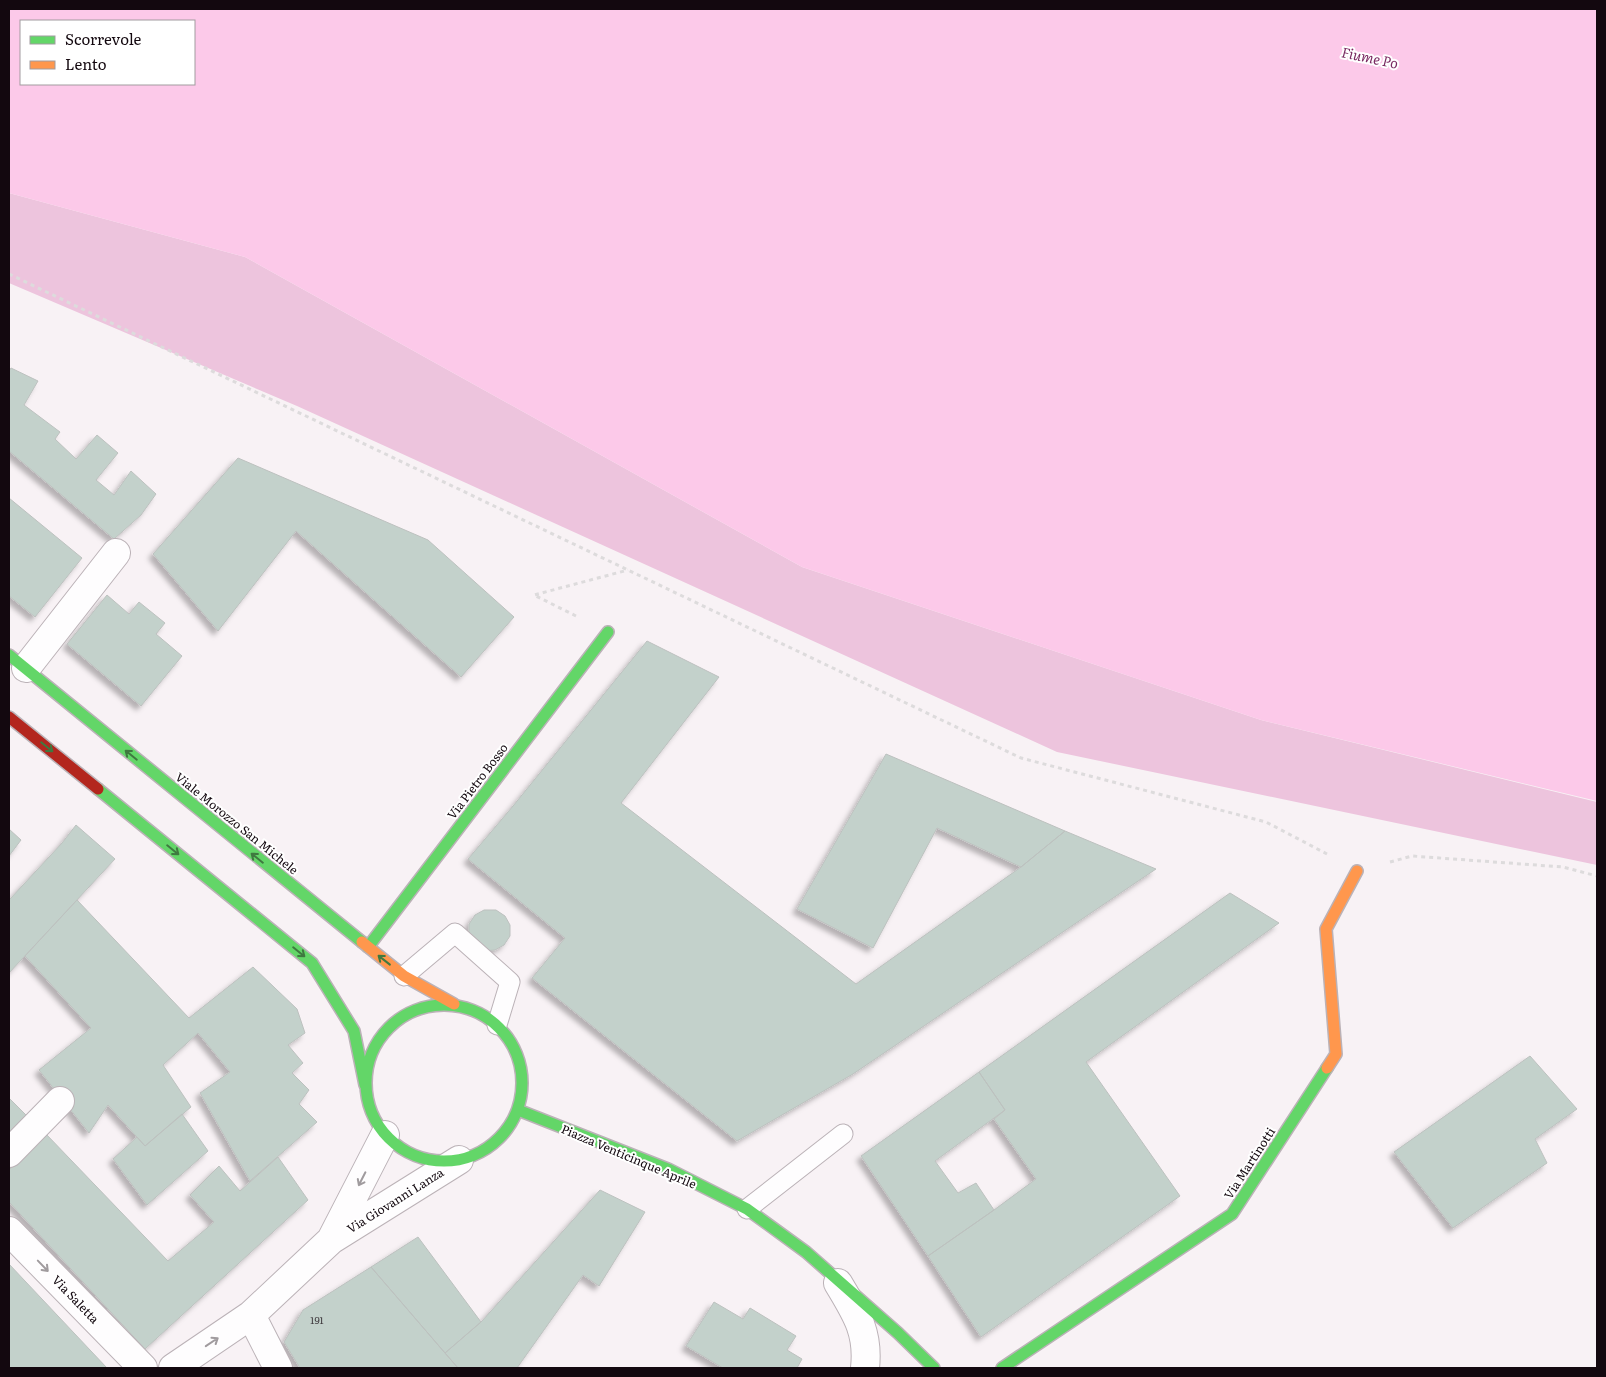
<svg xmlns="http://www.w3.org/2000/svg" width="1606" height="1377" viewBox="0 0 1606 1377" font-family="Literata,serif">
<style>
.forest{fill:#edc4dd}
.water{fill:#fcc9e9;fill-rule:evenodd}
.building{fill:#c3d1cb;stroke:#bdc1bf;filter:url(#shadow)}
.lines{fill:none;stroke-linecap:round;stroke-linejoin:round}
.lane-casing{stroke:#bbb2b7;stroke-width:21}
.street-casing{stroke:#bbb2b7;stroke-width:30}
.fast-casing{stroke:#bbb2b7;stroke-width:14}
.slow-casing{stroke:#bbb2b7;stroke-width:14}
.jam-casing{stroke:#bbb2b7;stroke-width:14}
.path{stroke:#dddbdc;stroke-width:3;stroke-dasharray:4 4;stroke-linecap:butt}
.lane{stroke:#fefdfe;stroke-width:19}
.street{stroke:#fefdfe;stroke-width:28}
.fast{stroke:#63d668;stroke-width:11}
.slow{stroke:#ff974d;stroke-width:11}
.jam{stroke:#b3261e;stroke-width:11}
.oneway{stroke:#3f7940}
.oneway2{stroke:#a09b9e}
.labels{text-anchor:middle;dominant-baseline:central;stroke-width:4;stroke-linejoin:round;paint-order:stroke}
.number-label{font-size:10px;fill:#3f3a3e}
.street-label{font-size:12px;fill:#13080f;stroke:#fff}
.water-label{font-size:14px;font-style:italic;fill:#792961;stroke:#fff}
</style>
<defs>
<filter id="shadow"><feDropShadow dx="-4.5" dy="4.5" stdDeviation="2.5" flood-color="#0004"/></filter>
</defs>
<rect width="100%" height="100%" fill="#f8f2f5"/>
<path class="forest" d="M9,193L245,257L802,567L1261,720L1597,802V865L1057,752L297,406L9,283Z"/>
<path class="water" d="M9,9H1597V801L1261,720L802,567L245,257L9,193ZM21,21H194V84H21Z"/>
<path class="building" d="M11,368L38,381L24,405L60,432L55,439L76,459L97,435L118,453L96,480L114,495L131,471L156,494L141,515L114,539L9,451V371Z
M238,458L428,540L514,617L461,677L296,531L218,631L153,554Z
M9,498L82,558L35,617L9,596Z
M107,595L129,614L139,602L165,623L156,634L182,656L141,706L67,644Z
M647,641L719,677L621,803L856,984L1021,867L1065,831L1156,869L853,1074L737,1141L532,978L565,938L468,859L513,806Z
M886,754L1065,831L1021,867L937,828L873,948L797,909Z
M76,825L115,859L9,973V900L62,843Z
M9,829L21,840L9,856Z
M1230,893L1279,923L1086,1062L1180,1196L981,1337L928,1256L994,1210L1036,1179L994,1119L1005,1110L979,1072Z
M77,900L189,1018L253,967L297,1009L305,1033L288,1045L303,1063L292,1073L309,1090L299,1104L317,1122L250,1181L200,1093L230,1072L198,1033L163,1065L191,1107L145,1146L108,1105L89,1133L39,1070L91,1028L25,956Z
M484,910H496L505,916L510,925V936L504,945L495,950L483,951L469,935V924L475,915Z
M1530,1056L1577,1109L1535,1139L1547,1163L1453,1228L1394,1152Z
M979,1072L1005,1110L935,1161L958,1193L976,1183L994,1210L928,1256L861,1156Z
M9,1098L30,1119L9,1142Z
M182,1114L208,1151L147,1205L113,1159L137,1137L145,1146Z
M46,1134L168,1261L214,1222L190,1195L219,1166L240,1191L278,1157L308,1200L145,1349L9,1202V1170Z
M600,1190L645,1212L599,1286L583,1275L517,1368H458L445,1353L481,1322Z
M418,1237L481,1322L445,1353L371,1267Z
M9,1264L107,1368H9Z
M371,1267L445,1353L458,1368H300L284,1342L303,1310Z
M714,1302L743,1319L750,1308L796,1336L787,1350L802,1359L797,1368H723L686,1346Z"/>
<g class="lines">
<defs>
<path id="lane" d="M404,976L455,933L510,982L497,1025
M747,1209L843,1134"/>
<path id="street" d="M26,668L116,553
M9,1153L60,1101
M9,1231L143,1368
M332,1238L385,1135
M838,1283C856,1313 869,1332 865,1368
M251,1315L278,1368
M173,1368L251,1315L331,1240L459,1160"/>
<path id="fast" d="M9,655L362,942
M98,789L312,963L354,1031L365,1085
M368,947L608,632
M366 1083a78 78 0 1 1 156 0a78 78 0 1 1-156 0Z
M518,1110L668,1169L747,1209L806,1252L898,1333L934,1368
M1002,1368L1232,1214L1327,1068"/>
<path id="slow" d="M362,942L404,976L454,1004
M1327,1068L1336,1054L1326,929L1357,871"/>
<path id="jam" d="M9,717L98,789"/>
</defs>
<use href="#lane" class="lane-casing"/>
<use href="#street" class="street-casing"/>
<use href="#fast" class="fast-casing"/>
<use href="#slow" class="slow-casing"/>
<use href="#jam" class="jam-casing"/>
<path class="path" d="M9,274L1021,758L1266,822L1327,854
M576,616L534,595L628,570
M1390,862L1412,856L1563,867L1597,876"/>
<use href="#lane" class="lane"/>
<use href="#street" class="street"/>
<use href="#fast" class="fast"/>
<use href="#slow" class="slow"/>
<use href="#jam" class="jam"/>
</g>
<defs><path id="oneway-shaft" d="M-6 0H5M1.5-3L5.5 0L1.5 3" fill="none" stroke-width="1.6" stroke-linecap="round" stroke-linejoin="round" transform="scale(1.25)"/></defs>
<g class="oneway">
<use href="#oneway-shaft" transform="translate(47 747) rotate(39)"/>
<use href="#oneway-shaft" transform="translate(131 755) rotate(-141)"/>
<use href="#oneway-shaft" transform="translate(173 850) rotate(39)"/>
<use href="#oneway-shaft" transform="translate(257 858) rotate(-141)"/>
<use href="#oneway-shaft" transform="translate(299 952) rotate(39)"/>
<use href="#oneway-shaft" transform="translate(384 960) rotate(-142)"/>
</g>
<g class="oneway2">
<use href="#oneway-shaft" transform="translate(362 1179) rotate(117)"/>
<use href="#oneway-shaft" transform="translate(43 1266) rotate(46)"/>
<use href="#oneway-shaft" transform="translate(212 1342) rotate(-34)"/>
</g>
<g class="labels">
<g class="number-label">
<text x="317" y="1319">191</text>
</g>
<g class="street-label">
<text transform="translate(477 781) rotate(-53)">Via Pietro Bosso</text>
<text transform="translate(237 823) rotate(39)">Viale Morozzo San Michele</text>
<text transform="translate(629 1156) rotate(23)">Piazza Venticinque Aprile</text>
<text transform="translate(1249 1163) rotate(-57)">Via Martinotti</text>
<text transform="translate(395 1200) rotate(-32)">Via Giovanni Lanza</text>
<text transform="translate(76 1299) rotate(46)">Via Saletta</text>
</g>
<g class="water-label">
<text transform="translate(1370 57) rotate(12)">Fiume Po</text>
</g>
</g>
<rect width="1606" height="1377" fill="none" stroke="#13080f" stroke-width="20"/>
<rect x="20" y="20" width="175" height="65" fill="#ffffff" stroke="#a19c9f"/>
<rect x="30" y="36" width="25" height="8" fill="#63d668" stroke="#a19c9f"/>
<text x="65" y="45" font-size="15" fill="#13080f">Scorrevole</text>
<rect x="30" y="61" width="25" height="8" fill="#ff974d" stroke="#a19c9f"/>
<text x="65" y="70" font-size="15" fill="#13080f">Lento</text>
</svg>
